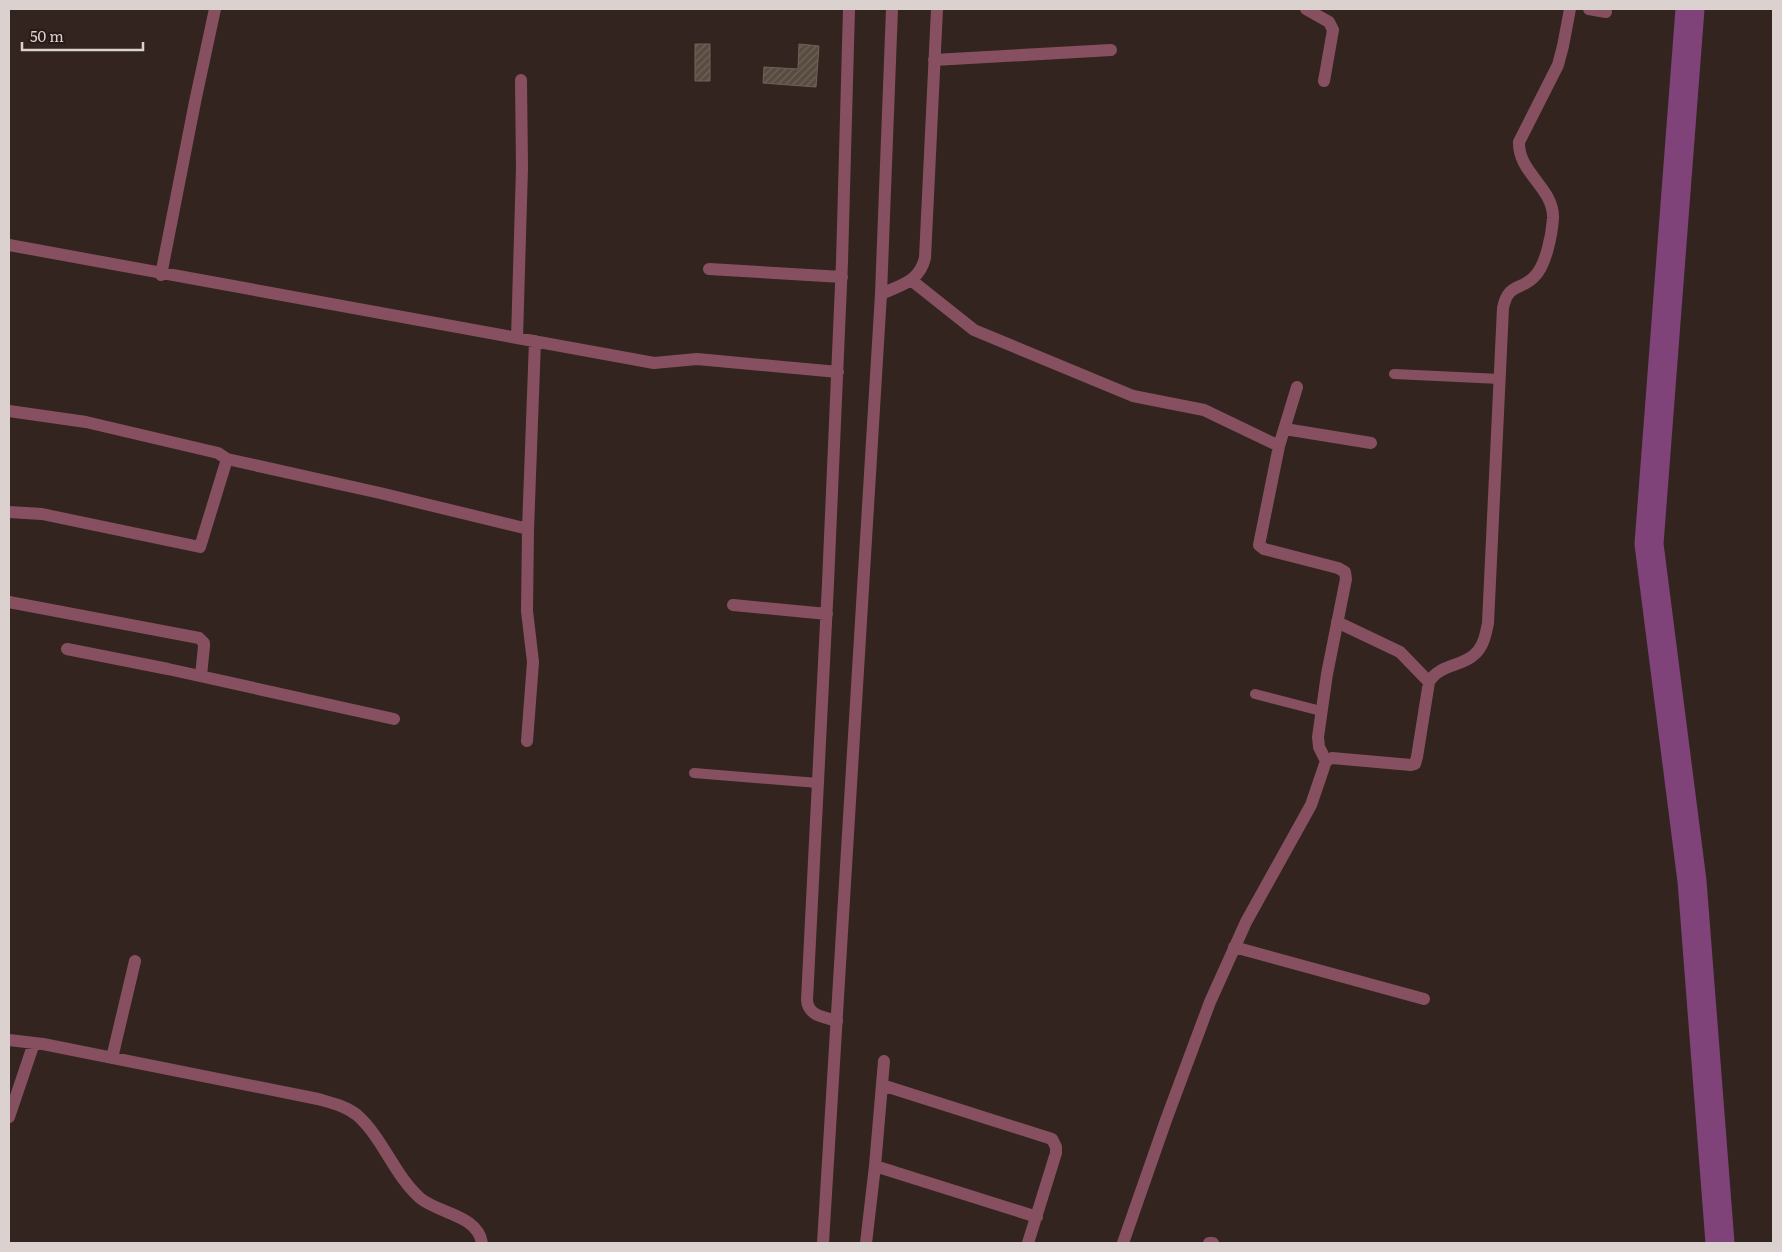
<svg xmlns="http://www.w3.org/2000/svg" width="1782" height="1252" viewBox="0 0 1782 1252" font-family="Literata,serif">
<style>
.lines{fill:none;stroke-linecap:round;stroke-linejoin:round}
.river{stroke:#7f4379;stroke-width:29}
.building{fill:url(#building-hatch);stroke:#706256}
.service{stroke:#875060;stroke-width:10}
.minor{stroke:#875060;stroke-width:12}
.tertiary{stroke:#875060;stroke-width:12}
</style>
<defs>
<pattern id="building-hatch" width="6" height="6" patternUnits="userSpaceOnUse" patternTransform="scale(1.25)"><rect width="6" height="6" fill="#584b3f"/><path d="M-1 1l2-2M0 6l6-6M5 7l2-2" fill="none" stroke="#6f645a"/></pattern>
</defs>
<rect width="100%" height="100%" fill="#342420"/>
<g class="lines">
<path class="river" d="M1690,9L1649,544L1692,881L1720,1243"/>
</g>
<path class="building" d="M695,44H710V81H695Z
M799,44L819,46L816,87L763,83L764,67L798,69Z"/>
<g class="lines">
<path class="service" d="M1394,374L1500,379
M1255,694L1321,711
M694,773L818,783"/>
<path class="minor" d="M1306,9L1329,22L1333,30L1324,81
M1589,9L1606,12
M934,60L1111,50
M9,245L654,363L697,359L838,372
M709,269L842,277
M161,275L195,102L215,9
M911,280L974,330L1133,396L1204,410L1279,446
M881,294C901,285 919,282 925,258L937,9
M517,338L522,168L521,80
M1297,387L1279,446L1259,545L1264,549L1338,568L1345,572L1346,579L1327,674L1318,737L1319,747L1326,761
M9,411L86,422L218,453L227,459L380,493L528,529
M1285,429L1371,443
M9,512L42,514L200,547L227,459
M9,602L199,638L204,643V646L201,676
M733,605L827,614
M1337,622L1400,652L1429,682
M67,649L168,669L394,719
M527,741L533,662L527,611L528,529L535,341
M1234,947L1424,999
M837,1021C824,1017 808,1016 807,1000L828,583L842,262L849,9
M9,1040L43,1044L318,1099C332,1103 346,1106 357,1115C383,1138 394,1175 420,1198C439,1214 478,1215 482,1243
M112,1058L135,961
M882,1085L1052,1139L1056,1147V1153L1028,1243
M9,1117L34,1043
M875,1166L1037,1217
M866,1243L875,1166L884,1061
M1123,1243L1166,1120L1210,1002L1246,922L1311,805L1326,761L1332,758L1411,765L1415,764L1417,757L1429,682C1439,664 1463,667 1476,653C1484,645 1486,633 1488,623L1503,308C1508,283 1520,291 1534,277C1546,266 1552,234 1553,218C1554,188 1518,173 1519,142L1558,65L1563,46L1570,9
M1209,1243H1213"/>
<path class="tertiary" d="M823,1243L881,294L892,9"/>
</g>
<rect width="1782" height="1252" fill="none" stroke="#dbd1ce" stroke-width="20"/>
<path d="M22 42v8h121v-8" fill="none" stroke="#dbd1ce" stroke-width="2.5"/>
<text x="30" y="42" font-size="15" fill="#dbd1ce" stroke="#291a17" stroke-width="4" paint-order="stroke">50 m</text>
</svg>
